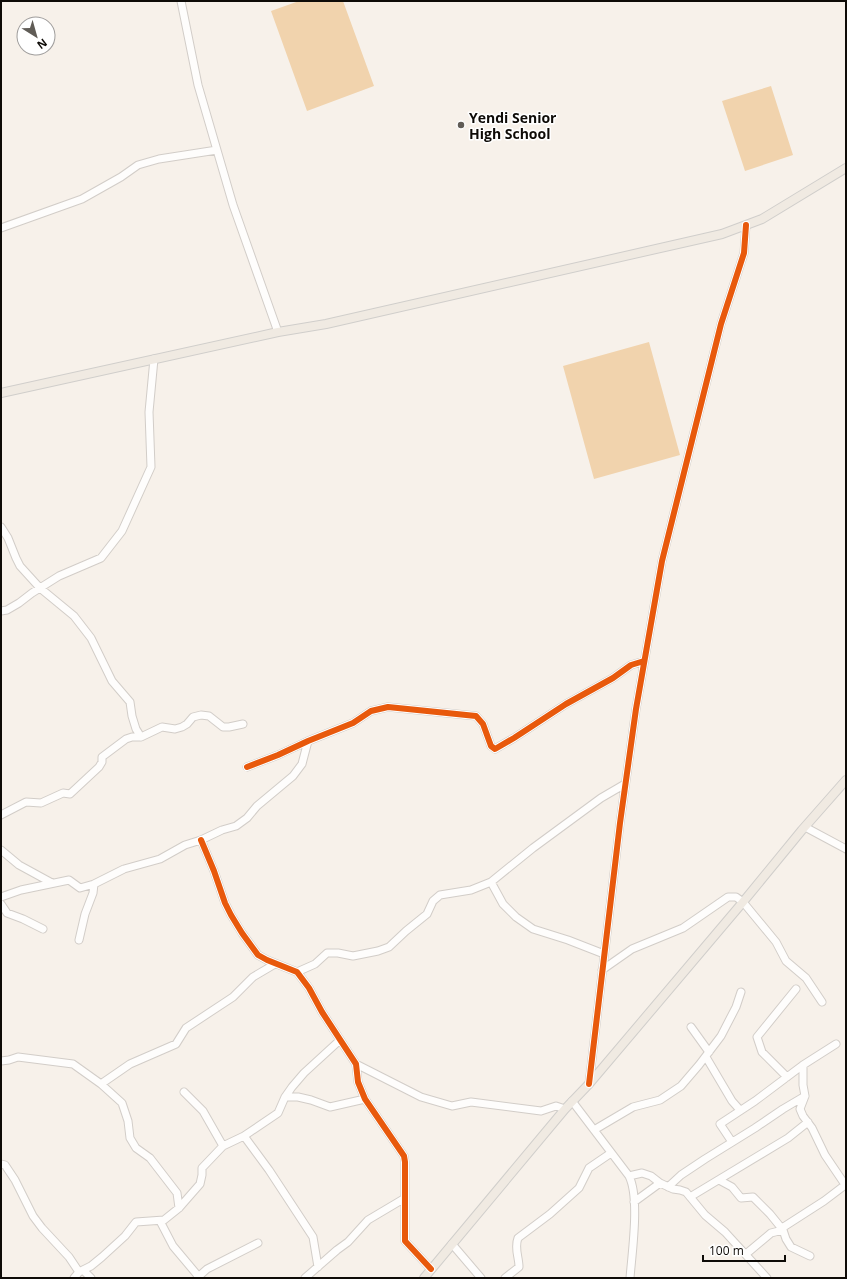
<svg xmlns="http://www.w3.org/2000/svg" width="847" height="1279" viewBox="0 0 847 1279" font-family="'Open Sans',sans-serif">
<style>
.green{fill:#f1d3ad}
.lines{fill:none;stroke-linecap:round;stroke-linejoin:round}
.minor-casing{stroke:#d2cdc8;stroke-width:9}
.major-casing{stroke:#d0cecb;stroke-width:10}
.minor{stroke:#fefdfc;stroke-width:7}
.major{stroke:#f0eae2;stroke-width:8}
.cycleway-casing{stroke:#fff;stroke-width:8}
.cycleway{stroke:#e8590c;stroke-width:6}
.poi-dot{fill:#605c56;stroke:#fff;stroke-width:1.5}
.labels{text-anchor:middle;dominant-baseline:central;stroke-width:3;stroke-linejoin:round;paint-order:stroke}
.poi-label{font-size:14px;font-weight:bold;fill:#0e0b07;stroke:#fff;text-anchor:start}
</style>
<rect width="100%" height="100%" fill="#f7f1ea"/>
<path class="green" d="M299,1H343L374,86L307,111L271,11Z
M771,86L793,155L745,171L722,101Z
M649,342L680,455L594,479L563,366Z"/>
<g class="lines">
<defs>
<path id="minor" d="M181,1L198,85L233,205L278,332
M1,228L82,199L121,177L138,165L159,159L217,150
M1,527L8,538L16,558L20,566L40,588L74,616L91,638L112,681L130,702L132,716L136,729L141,737
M1,611L7,610L19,603L32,593L59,576L101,558L122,531L151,467L149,412L154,359
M247,767L278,755L308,741L353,723L371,711L388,707L476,716L483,724L491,746L495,749L514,738L566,704L613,678L631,665L644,661
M1,815L26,802L41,803L63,793L70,794L99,767L102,762V757L126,739L132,737H141L162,727L175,729L182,727L187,724L193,717L201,715L209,716L223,727H229L243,724
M805,827L846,849
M201,840L214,871L225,903L231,915L242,933L258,955L267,960L297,972L309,988L322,1012L356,1064L358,1082L365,1099L404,1156L405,1162V1241L431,1269
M1,850L19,865L52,883
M491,882L503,904L516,917L533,929L568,940L604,954
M1,897L21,890L69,880L80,888L94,884
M1,904L7,913L23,919L43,929
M79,940L85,914L93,893L94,884L124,869L160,859L185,845L201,840L222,830L236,826L247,818L257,806L293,776L302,764L308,741
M602,970L632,949L683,928L728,897H736L743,902L776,942L786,961L806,978L822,1002
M297,972L315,964L327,953H338L353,956L378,951L389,947L406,931L427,914L433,901L440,895L471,890L491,882L533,848L601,798L625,784
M691,1027L709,1052
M706,1057L732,1101L740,1110
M1,1061L9,1060L18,1057L73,1064L101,1084L130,1064L176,1044L186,1028L233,997L253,977L275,964
M356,1064L421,1097L452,1106L471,1102L541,1111L556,1106L565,1109
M803,1065V1085L805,1096L800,1109L803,1116L812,1128L825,1155L846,1186
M787,1077L762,1052L757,1037L796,989
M101,1084L122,1103L128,1121L130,1138L136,1148L150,1158L177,1193L179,1208
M589,1084L620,823L636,709L662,561L721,324L744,253L746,225
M184,1092L203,1111L223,1146
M285,1097H298L311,1100L330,1107L365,1099
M572,1101L629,1176C640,1198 632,1252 630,1278
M594,1130L633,1107L660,1100L681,1086L699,1065L721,1036L736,1007L741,992
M244,1136L269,1170L313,1237L318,1267
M732,1142L720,1124L755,1101L803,1065L836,1044
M1,1164L5,1165L15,1180L33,1216L42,1228L69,1257L79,1272
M629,1176L642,1173L651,1176L660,1183L673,1189L680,1190L686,1192L705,1215L725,1232L767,1278
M719,1180L732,1187L741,1198L753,1197L770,1214L783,1230L786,1239L791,1247L810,1256
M668,1187L681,1175L705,1159L755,1128L783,1109L805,1096
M690,1197L788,1138L808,1122
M634,1202L660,1183
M160,1221L173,1246L199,1277
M782,1228L824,1201L845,1185
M452,1244L481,1278
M746,1254L771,1233L783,1230
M83,1270L91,1278
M74,1278L79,1272L91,1266L102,1257L125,1236L136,1222L164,1220L179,1208L200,1184L202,1175V1168L223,1146L244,1136L278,1113L285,1097L292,1087L304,1073L340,1040
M197,1278L207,1269L258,1243
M305,1278L337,1250L348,1242L368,1220L405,1198
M505,1278L519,1267C519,1257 514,1248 518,1238L550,1214L579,1188L589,1168L611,1153"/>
<path id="major" d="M1,393L278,332L326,324L722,234L762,219L846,168
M424,1278L565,1109L589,1084L743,902L802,830L846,780"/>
</defs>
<use href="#minor" class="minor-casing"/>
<use href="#major" class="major-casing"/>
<use href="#minor" class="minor"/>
<use href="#major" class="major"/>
<defs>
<path id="cycleway" d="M247,767L278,755L308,741L353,723L371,711L388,707L476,716L483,724L491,746L495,749L514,738L566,704L613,678L631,665L644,661
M201,840L214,871L225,903L231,915L242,933L258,955L267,960L297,972L309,988L322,1012L356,1064L358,1082L365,1099L404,1156L405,1162V1241L431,1269
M589,1084L620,823L636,709L662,561L721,324L744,253L746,225"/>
</defs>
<use href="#cycleway" class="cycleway-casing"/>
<use href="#cycleway" class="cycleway"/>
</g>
<circle class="poi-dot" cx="461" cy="125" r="4"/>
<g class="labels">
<g class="poi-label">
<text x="469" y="117">Yendi Senior<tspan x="469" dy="16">High School</tspan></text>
</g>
</g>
<rect width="847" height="1279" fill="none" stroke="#0e0b07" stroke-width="4"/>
<g transform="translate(36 36) rotate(143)"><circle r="19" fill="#ffffff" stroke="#9f9d9c"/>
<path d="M0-3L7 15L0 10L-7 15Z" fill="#605c56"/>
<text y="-6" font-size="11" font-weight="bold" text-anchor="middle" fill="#0e0b07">N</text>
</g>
<path d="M703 1255v6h82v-6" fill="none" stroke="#0e0b07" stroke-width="2"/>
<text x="709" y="1255" font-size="12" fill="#0e0b07" stroke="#ffffff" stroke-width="3" paint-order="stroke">100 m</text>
</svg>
